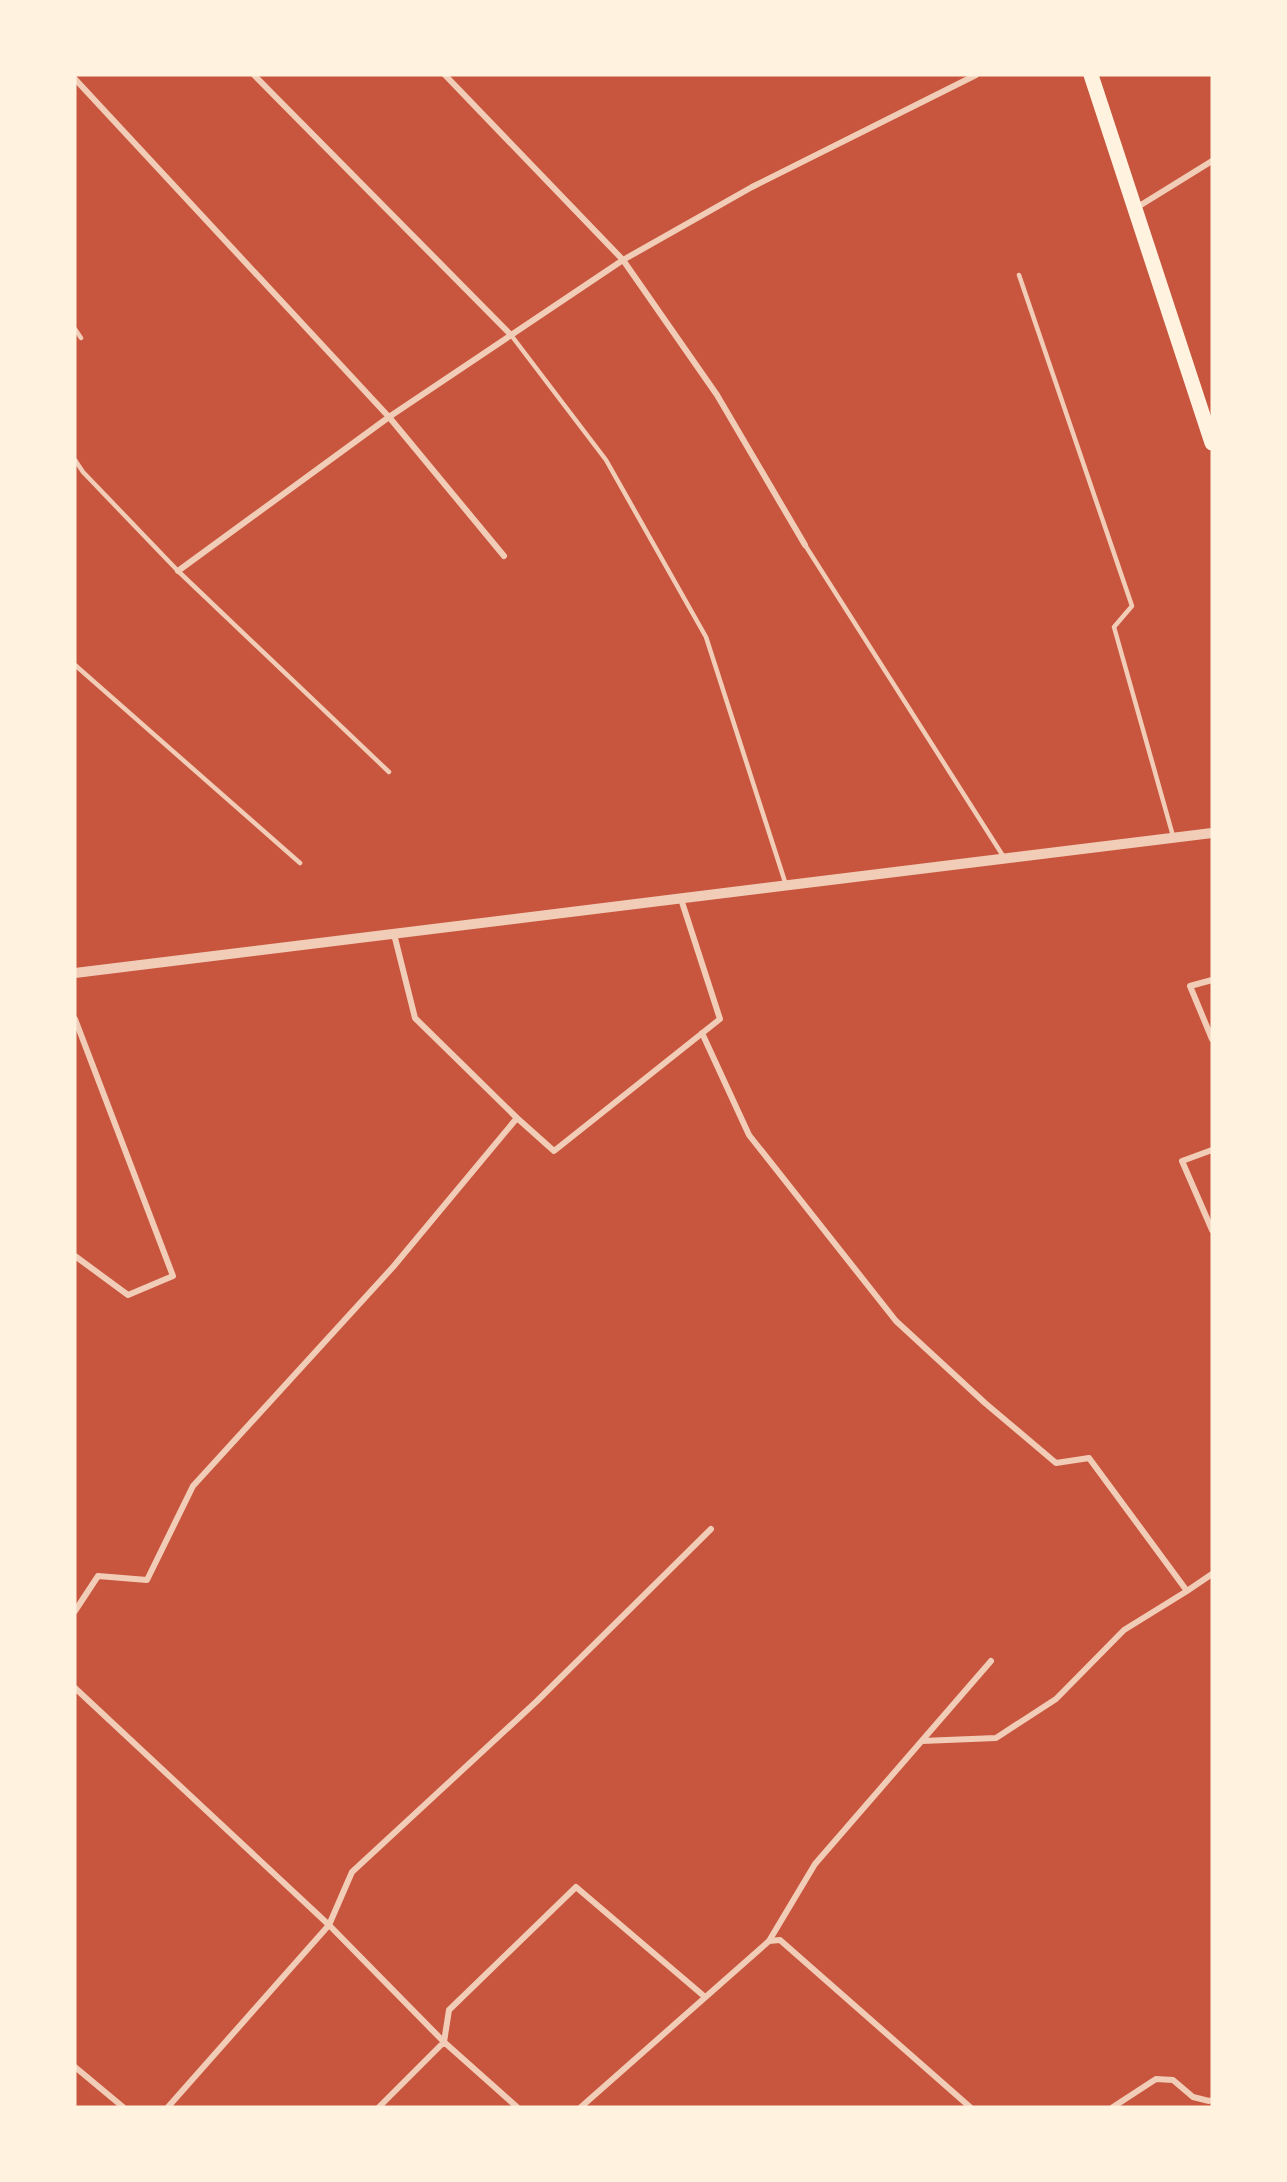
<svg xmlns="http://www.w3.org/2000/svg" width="1287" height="2182" viewBox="0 0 1287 2182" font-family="'DM Sans',sans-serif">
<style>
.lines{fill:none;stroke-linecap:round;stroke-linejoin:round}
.service{stroke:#f1ccb7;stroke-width:4.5}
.minor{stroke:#f1ccb7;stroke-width:6}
.tertiary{stroke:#f1ccb7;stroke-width:10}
.primary{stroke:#fff3e0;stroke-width:15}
</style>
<rect width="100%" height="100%" fill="#c8553d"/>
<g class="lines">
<path class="service" d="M1019,275L1132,606L1114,627L1173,836
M75,329L81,338
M511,335L606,460L706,637L786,885
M75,460L83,472L178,571L389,772
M805,545L1005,859
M75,665L300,863"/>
<path class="minor" d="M254,75L511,335
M445,75L623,260L717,395L805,545
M75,79L389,417L504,556
M1136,208L1212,161
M178,571L389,417L623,260L752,187L976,75
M1212,980L1190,986L1212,1039
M75,1019L173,1276L128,1295L75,1256
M702,1033L749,1135L896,1321L985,1403L1056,1463L1089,1458L1187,1591L1212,1574
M517,1118L554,1151L720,1019L681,899
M1212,1150L1182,1161L1212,1230
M75,1611L98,1576L147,1580L193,1486L393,1267L517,1118L415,1018L394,934
M75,1688L329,1925L444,2042L517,2107
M922,1741L996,1738L1056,1699L1124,1630L1187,1591
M769,1941L780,1940L970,2107
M75,2067L123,2107
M168,2107L329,1925L352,1872L537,1701L711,1529
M379,2107L444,2042L449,2010L576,1887L705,1997
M581,2107L769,1941L815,1864L991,1661
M1113,2107L1156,2079L1173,2080L1193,2097L1209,2101L1212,2100"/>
<path class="tertiary" d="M75,973L1212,833"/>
<path class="primary" d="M1091,75L1212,443"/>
</g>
<rect width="1287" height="2182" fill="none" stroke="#fff3e0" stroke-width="153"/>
</svg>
